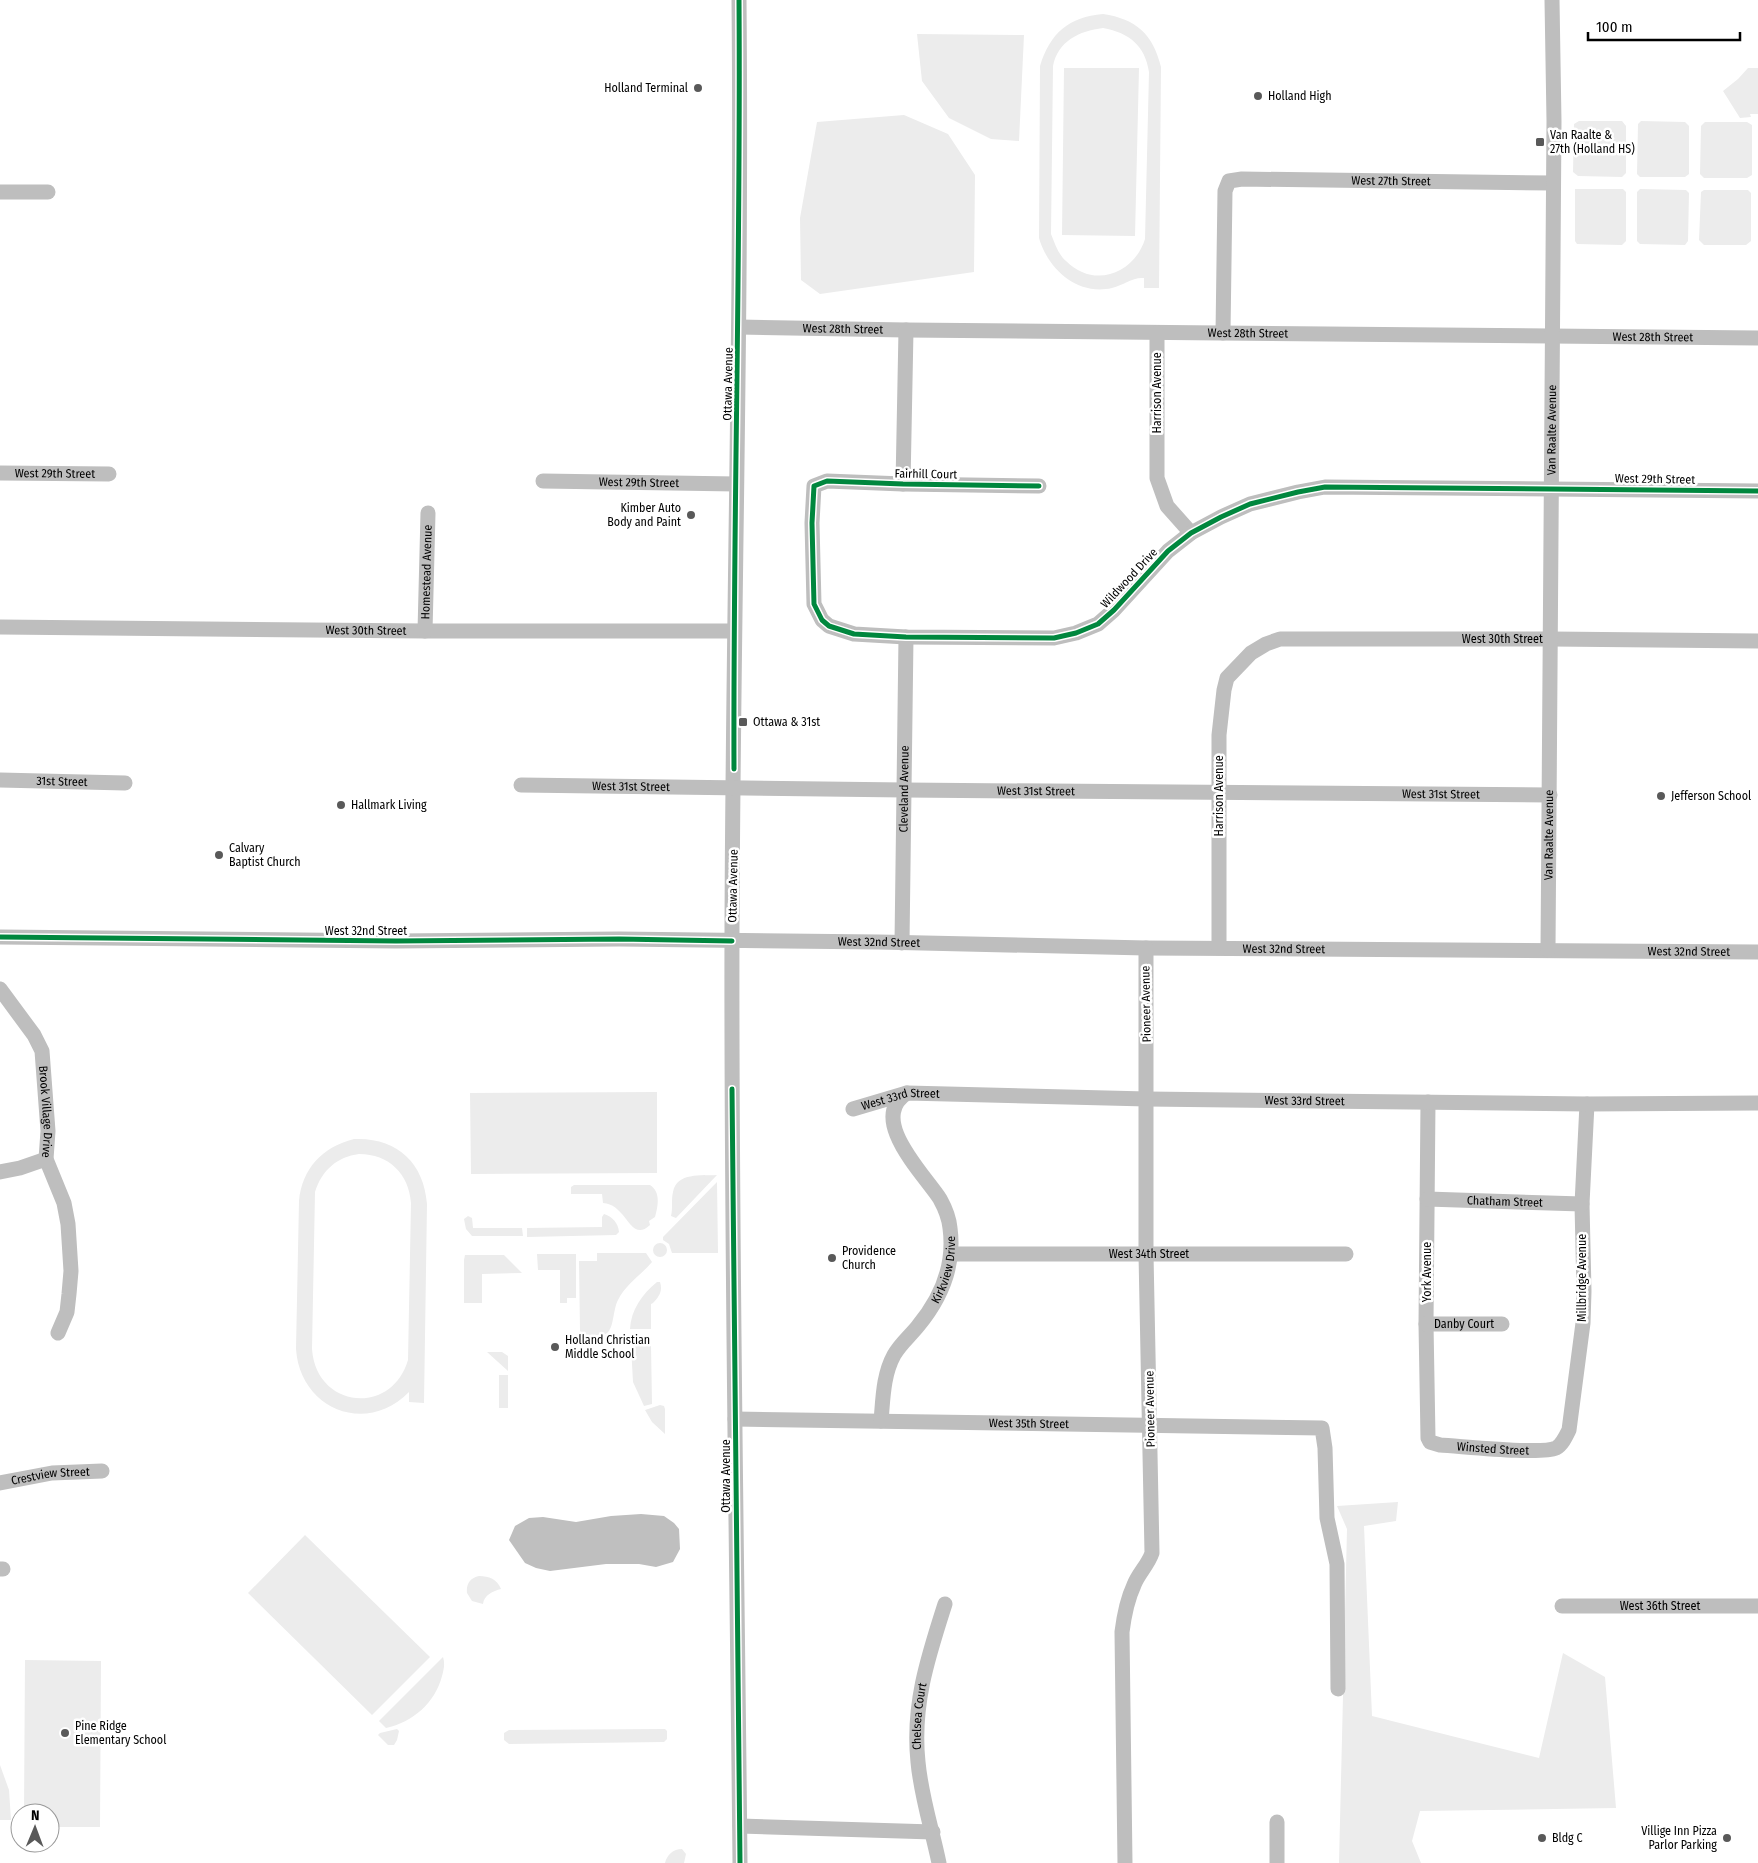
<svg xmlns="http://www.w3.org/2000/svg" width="1758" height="1863" viewBox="0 0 1758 1863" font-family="'Fira Sans Condensed',sans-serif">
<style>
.green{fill:#ececec;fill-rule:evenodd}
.water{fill:#bfbfbf}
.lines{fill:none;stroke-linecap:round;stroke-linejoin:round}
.minor{stroke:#bebebe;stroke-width:15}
.cycleway-casing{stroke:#fff;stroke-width:8}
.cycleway{stroke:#00873e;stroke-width:5}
.poi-dot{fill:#595959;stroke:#fff;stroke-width:2}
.labels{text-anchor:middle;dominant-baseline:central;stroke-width:5;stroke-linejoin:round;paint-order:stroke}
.poi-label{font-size:12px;fill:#000;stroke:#fff;text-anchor:start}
.street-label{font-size:12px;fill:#000;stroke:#fff}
</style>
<rect width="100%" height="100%" fill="#fff"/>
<path class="green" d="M1103,14C1136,19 1153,34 1161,67L1159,288H1144V278C1132,277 1124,285 1112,288C1077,296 1048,269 1039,238L1040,66C1050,33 1069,17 1103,14ZM1103,28C1130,33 1145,46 1149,72L1145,239C1134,274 1094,289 1066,261C1058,254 1055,244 1051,234L1053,66C1058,41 1079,31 1103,28Z
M917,34L1024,35L1019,141L991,139L949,118L922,81Z
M1064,68H1139L1135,236L1062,235Z
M1748,68H1758V114H1750L1751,117L1740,118L1723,91L1738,79Z
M904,115L948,134L975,175L974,272L820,294L801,280L800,218L817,122Z
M1579,121H1622L1626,126V173L1622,177L1578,176L1573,172L1574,124Z
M1641,121L1685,122L1689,126V174L1685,177H1640L1637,174L1638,124Z
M1705,122H1747L1752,125V175L1747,178H1704L1700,174L1701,126Z
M1575,189H1623L1626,192V241L1622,245L1577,244L1575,241Z
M1640,189L1686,190L1689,193L1688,241L1685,245L1640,244L1637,241V192Z
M1704,190H1748L1751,193V241L1746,245H1704L1699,240L1701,192Z
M657,1092V1173L471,1174L470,1093Z
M354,1139C396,1137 424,1162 427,1204L424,1403L409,1402V1392C366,1436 300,1409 296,1349L299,1201C302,1169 322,1147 354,1139ZM359,1154C389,1154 409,1174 411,1203L408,1360C391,1417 316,1408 312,1349L315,1192C322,1170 337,1157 359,1154Z
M717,1175L676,1218L671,1216C673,1208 671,1200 673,1192C677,1172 701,1176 717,1175Z
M717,1182L718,1253H672L669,1244L663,1240V1237Z
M574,1185H650C661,1192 658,1206 655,1217L649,1221L650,1225C630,1244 627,1204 603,1203L602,1194H571V1187Z
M604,1214C613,1217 618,1223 619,1232L616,1235L527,1237V1228L602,1227V1217Z
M468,1216L472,1218L473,1228H522L523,1236H472L466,1229L464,1219Z
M653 1250a7 7 0 1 1 14 0a7 7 0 1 1-14 0Z
M597,1253H646L652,1262C641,1275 626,1284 618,1300C613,1309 614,1328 607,1333C601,1338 591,1336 584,1336L580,1331L579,1261H597Z
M537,1254H576V1298H567V1303H560V1270H538Z
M465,1255H504L522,1273L482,1274V1303H464V1260Z
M657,1282H660C663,1291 659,1297 653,1303L651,1304V1329H630C631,1310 642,1294 657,1282Z
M651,1345L652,1404L644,1406L633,1382L631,1346Z
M487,1352H502L508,1356V1371Z
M499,1375H508V1408H499Z
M660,1405L664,1406L665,1409V1434L652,1422L645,1410Z
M1398,1502L1396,1521L1364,1526L1372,1716L1539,1758L1563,1653L1605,1677L1616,1808L1420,1811L1412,1841L1421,1863H1339L1347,1529L1337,1506Z
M305,1535L430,1657L372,1715L248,1593Z
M479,1576C489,1576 497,1579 501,1589C493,1591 484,1595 483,1604L472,1601L467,1593C466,1584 470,1578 479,1576Z
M443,1657C445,1663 444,1669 442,1676C435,1703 413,1722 386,1728L379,1721Z
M25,1660L101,1661L100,1827H50V1813H24Z
M397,1729L399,1731L397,1740L394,1745H388L378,1735L380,1733Z
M665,1729L667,1731V1739L664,1742L509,1744L504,1740V1733L509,1730Z
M0,1765L9,1790L11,1820H0Z
M682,1849L686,1854L684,1863H665C667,1855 673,1849 682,1849Z"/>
<path class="water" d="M641,1514L664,1516L674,1523L679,1529L680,1549L673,1562L656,1567L639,1564H606L550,1571L536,1568L525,1563L509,1540L515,1526L529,1518L543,1517L576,1522L611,1516Z"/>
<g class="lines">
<g class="minor">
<path d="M739,0C742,309 733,618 732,927C731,1239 737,1551 740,1863"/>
<path d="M0,192H48"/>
<path id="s1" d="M739,327L906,330L1758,338"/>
<path d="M1157,333V478L1167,506L1191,533"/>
<path id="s2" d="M1223,333L1225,191L1229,181L1242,179L1553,183"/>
<path id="s3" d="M0,473L109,474"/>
<path id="s4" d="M543,481L736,484"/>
<path d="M903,484L906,330"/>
<path d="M1039,486L903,484L827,481L814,486L812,523L814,604L822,620L829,626L854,634L906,637L1054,638L1076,633L1098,624L1114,610L1168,551L1191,533L1221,517L1250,504L1298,492L1325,487L1758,491"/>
<path id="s5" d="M0,627L425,631H734"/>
<path id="s6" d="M425,631L428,513"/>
<path id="s7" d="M0,780L125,783"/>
<path id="s8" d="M521,785L905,790L1550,795"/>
<path id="s9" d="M0,937L396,941L619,939L879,942L1146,948L1758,952"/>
<path id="s10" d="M902,943L906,637"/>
<path id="s11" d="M1219,948V735L1224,690L1227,678L1251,653L1266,644L1280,639H1551L1758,641"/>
<path id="s12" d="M1548,950L1554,121L1552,0"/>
<path id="s13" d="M0,989L34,1035L42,1051L48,1131L46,1159L64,1203L68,1224L71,1271L69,1294L67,1312L58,1333"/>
<path id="s14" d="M1428,1102L1426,1324L1428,1438L1430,1442L1440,1445C1461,1446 1541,1455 1556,1448C1562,1445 1566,1436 1569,1430L1583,1323L1584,1291L1582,1204L1587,1104"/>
<path id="s15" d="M853,1109L907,1093L1147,1099L1587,1104L1758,1103"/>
<path d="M0,1172L20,1168L46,1159"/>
<path id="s16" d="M1427,1199L1582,1204"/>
<path id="s17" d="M951,1254H1346"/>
<path id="s18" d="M1426,1324H1502"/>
<path id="s19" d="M735,1419L1322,1428L1325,1448L1327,1518L1337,1564L1338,1689"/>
<path id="s20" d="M881,1421C883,1399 883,1375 894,1355C900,1344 911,1335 918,1326C942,1297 955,1265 950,1228C949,1218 945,1208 940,1199C924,1174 867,1119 907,1093"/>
<path id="s21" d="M0,1483L52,1473L102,1471"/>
<path d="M0,1569H3"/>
<path id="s22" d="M1562,1606H1758"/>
<path d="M1277,1822V1863"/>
<path d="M740,1826L933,1832"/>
<path id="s23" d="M939,1863C932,1829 921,1796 918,1762C912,1705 928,1657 945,1604"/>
<path d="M1125,1863L1122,1632C1124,1616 1127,1600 1134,1585C1138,1574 1148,1565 1152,1553L1146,1254V948"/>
</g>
<defs>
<path id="cycleway" d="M1039,486L903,484L827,481L814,486L812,523L814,604L822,620L829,626L854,634L906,637L1054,638L1076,633L1098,624L1114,610L1168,551L1191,533L1221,517L1250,504L1298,492L1325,487L1758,491
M734,769C733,513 741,256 739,0
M0,937L396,941L619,939L732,941
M732,1089L740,1863"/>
</defs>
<use href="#cycleway" class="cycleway-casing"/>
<use href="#cycleway" class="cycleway"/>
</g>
<g class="poi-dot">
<circle cx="698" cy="88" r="5"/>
<circle cx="1258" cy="96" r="5"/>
<rect x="1535" y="137" width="10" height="10" rx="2.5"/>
<circle cx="691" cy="515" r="5"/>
<rect x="738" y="717" width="10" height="10" rx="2.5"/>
<circle cx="1661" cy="796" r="5"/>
<circle cx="341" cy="805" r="5"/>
<circle cx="219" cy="855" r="5"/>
<circle cx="832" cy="1258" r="5"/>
<circle cx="555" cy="1347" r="5"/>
<circle cx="65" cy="1733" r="5"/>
<circle cx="1542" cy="1838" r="5"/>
<circle cx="1727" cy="1838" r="5"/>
</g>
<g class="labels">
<g class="poi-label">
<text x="688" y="88" text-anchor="end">Holland Terminal</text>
<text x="1268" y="96">Holland High</text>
<text x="1550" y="135">Van Raalte &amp;<tspan x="1550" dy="14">27th (Holland HS)</tspan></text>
<text x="681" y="508" text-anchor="end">Kimber Auto<tspan x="681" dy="14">Body and Paint</tspan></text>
<text x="753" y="722">Ottawa &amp; 31st</text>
<text x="1671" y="796">Jefferson School</text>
<text x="351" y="805">Hallmark Living</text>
<text x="229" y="848">Calvary<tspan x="229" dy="14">Baptist Church</tspan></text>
<text x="842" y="1251">Providence<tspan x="842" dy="14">Church</tspan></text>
<text x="565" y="1340">Holland Christian<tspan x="565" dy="14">Middle School</tspan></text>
<text x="75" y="1726">Pine Ridge<tspan x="75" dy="14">Elementary School</tspan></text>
<text x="1717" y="1831" text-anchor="end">Villige Inn Pizza<tspan x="1717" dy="14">Parlor Parking</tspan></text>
<text x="1552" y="1838">Bldg C</text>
</g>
<g class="street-label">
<text stroke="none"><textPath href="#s2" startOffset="315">West 27th Street</textPath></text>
<text stroke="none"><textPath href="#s1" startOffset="104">West 28th Street</textPath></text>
<text stroke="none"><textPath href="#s1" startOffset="509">West 28th Street</textPath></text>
<text stroke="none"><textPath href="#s1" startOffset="914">West 28th Street</textPath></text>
<text transform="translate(728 384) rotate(-89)">Ottawa Avenue</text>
<text transform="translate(1157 393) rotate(-90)">Harrison Avenue</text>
<text stroke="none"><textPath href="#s12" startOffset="520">Van Raalte Avenue</textPath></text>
<text stroke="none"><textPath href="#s3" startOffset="55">West 29th Street</textPath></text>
<text transform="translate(926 474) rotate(1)">Fairhill Court</text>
<text transform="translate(1655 479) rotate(1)">West 29th Street</text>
<text stroke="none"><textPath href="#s4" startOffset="96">West 29th Street</textPath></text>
<text stroke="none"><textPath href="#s6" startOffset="59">Homestead Avenue</textPath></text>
<text transform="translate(1129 578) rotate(-47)">Wildwood Drive</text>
<text stroke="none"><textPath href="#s5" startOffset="366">West 30th Street</textPath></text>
<text stroke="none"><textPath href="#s11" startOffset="560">West 30th Street</textPath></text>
<text stroke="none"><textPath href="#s7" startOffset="62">31st Street</textPath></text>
<text stroke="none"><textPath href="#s8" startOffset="110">West 31st Street</textPath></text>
<text stroke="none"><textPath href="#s10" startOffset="154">Cleveland Avenue</textPath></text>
<text stroke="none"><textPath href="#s8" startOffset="515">West 31st Street</textPath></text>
<text stroke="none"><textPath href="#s8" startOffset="920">West 31st Street</textPath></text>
<text transform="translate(1219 796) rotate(-90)">Harrison Avenue</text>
<text stroke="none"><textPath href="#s12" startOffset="115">Van Raalte Avenue</textPath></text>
<text transform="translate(733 886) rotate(-89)">Ottawa Avenue</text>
<text x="366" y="931">West 32nd Street</text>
<text stroke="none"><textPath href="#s9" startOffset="879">West 32nd Street</textPath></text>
<text stroke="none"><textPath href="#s9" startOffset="1284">West 32nd Street</textPath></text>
<text stroke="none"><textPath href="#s9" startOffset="1689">West 32nd Street</textPath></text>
<text transform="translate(1146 1004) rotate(-91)">Pioneer Avenue</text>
<text stroke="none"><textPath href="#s15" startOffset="49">West 33rd Street</textPath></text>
<text stroke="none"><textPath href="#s15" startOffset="454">West 33rd Street</textPath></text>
<text stroke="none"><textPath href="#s13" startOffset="136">Brook Village Drive</textPath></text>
<text stroke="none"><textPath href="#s16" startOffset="78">Chatham Street</textPath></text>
<text stroke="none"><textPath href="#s17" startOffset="198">West 34th Street</textPath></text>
<text stroke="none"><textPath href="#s20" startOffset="169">Kirkview Drive</textPath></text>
<text transform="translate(1427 1272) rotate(-90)">York Avenue</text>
<text transform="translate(1582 1278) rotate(-90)">Millbridge Avenue</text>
<text stroke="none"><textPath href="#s18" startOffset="38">Danby Court</textPath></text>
<text transform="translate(1150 1409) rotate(-91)">Pioneer Avenue</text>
<text stroke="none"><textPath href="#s19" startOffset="294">West 35th Street</textPath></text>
<text stroke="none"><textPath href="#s14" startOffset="404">Winsted Street</textPath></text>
<text stroke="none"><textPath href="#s21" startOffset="51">Crestview Street</textPath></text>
<text transform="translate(726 1476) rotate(-90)">Ottawa Avenue</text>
<text stroke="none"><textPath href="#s22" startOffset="98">West 36th Street</textPath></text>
<text stroke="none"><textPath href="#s23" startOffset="149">Chelsea Court</textPath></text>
</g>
</g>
<g transform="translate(35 1828) rotate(1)"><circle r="24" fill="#ffffff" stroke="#999999"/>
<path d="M0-4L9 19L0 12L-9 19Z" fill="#595959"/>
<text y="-8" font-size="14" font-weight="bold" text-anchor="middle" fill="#000000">N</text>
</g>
<path d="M1588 32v8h152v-8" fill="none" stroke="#000000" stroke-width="2.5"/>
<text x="1596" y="32" font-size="15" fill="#000000" stroke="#ffffff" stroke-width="4" paint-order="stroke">100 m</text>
</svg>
